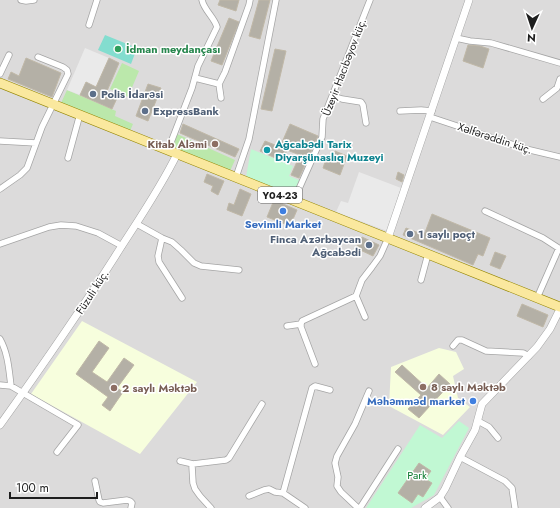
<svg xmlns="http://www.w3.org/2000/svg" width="560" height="508" viewBox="0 0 560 508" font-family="Jost,sans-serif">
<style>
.residential{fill:#dcdbdb}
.education{fill:#f7fedd}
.grass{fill:#bbe8ab}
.park{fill:#c1f8d3}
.pitch{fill:#83ddcf}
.parking{fill:#eaeaea}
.building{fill:#b4b0a6;stroke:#c0b8a7}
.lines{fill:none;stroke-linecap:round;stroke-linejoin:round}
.minor-casing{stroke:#a5a5a5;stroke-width:7}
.tertiary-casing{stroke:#a5a5a5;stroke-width:8}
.primary-casing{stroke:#958603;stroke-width:10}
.minor{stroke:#fff;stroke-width:5.5}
.tertiary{stroke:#fff;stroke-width:7}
.primary{stroke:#fae89e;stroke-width:9}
.leisure-dot{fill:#2e9e5b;stroke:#fff;stroke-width:1.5}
.service-dot{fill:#5c6f8a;stroke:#fff;stroke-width:1.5}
.education-dot{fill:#8d6e63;stroke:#fff;stroke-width:1.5}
.culture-dot{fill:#0f9aa8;stroke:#fff;stroke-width:1.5}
.shop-dot{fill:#3f7fe0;stroke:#fff;stroke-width:1.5}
.labels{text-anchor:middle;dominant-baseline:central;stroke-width:3;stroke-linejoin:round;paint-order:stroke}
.shield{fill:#fff;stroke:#626262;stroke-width:1}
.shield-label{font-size:10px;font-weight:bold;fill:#1e1e1e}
.leisure-label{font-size:11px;font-weight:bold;fill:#27864d;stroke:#fff;text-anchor:start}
.street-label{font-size:11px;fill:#1e1e1e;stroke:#fff}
.service-label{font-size:11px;font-weight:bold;fill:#4e5e75;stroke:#fff;text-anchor:start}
.education-label{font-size:11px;font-weight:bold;fill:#785e54;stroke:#fff;text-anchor:start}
.culture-label{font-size:11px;font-weight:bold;fill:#0d838f;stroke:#fff;text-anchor:start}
.shop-label{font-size:11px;font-weight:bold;fill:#366cbe;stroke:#fff}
.park-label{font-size:11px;fill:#0d7a30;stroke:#fff}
</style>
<rect width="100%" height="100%" fill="#efeee4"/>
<path class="residential" d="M0,0H560V508H0Z"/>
<path class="education" d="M82,321L197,382L140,454L31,394Z
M439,348L456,352L464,369L453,376L458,398L470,407L443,435L389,406L391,367Z"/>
<path class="grass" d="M122,63L139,71L128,97L110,89Z
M67,90L116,111L115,116L133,124L130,131L61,103Z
M177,134L235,160L230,171L172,147Z"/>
<path class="park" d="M251,149L293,166L289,176L301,181L295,195L246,177Z
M459,421L469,428L434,495L411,508H366L420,425L442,438Z"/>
<path class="pitch" d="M105,35L137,48L131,64L98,50Z"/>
<path class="parking" d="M85,48L109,58L96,87L86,82L80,95L67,90Z
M359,172L401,188L387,231L336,212L341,201L348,203Z"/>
<path class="building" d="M220,0H239L236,11L218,5Z
M259,0H270L260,39L249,36Z
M229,18L239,22L222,65L211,61Z
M468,45L480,46L489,49L483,68L463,61Z
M275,49L286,51L272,111L261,109Z
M26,58L61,73L52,97L8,79L11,72L19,76Z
M109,58L119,63L107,91L118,96L112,109L80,95L86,82L96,87Z
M148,84L161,88L148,121L136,116Z
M183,124L239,149L235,157L180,133Z
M290,124L318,136L299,178L291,175L300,155L287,150L282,161L260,151L265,141L280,147Z
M335,151L347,156L340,175L323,168L327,156L333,159Z
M398,172L404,175L402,182L396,179Z
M207,174L224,181L218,195L211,191L213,186L204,182Z
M240,189L251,194L242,216L227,210L229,203L234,205Z
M274,200L297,210L290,226L267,217Z
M432,214L490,238L483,256L478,254L473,265L403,235L406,228L424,235Z
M362,237L379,245L373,256L356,248Z
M495,252L506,256L500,269L490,265Z
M522,304L548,315L543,327L517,316Z
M99,341L109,348L92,372L107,382L124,358L134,365L117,388L123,392L110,411L102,405L108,397L76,374Z
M402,365L427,388L439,374L450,384L419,418L408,409L421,395L395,372Z
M419,463L431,471L425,479L432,483L423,497L418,494L412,503L398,493Z"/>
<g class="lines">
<defs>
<path id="minor" d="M21,0L26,1L34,0
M89,25L97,0
M456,38L470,41L491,43L560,63
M0,74L9,55
M195,78L219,84L225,72L249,5L250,0
M219,84L221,98
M333,96L342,99L361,102L363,105L366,123
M543,99L557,88L560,79
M400,111L421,110L432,111
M430,117L526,149L560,157
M0,141L36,143
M168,150L192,88L198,66L217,27C214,17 204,10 202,0
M68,158L80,114
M236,177L249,139L276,0
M0,189L20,175L27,168L42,127L68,74L67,70L63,67L38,57
M294,200L322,137L323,119L370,0
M485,211L543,238L560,249
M137,224L162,238L172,242L181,250L194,263L201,266L239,270
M162,238L158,256L159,262L182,298
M0,244L49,227L61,225L76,226L98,233L122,246
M421,280L428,254
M356,296L365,317
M537,298L559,248
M287,326L301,324
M0,339C8,353 9,370 11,386
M453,346L458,340H462L486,351L523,353L529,356
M315,364L301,327V324L302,321L356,296L362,280L372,267L380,256L388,238
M0,385L11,386L78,425L57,452
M478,421L489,427L498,438
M460,457L505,481L512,488L515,508
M180,461L193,464
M95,481L99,500L100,502L103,503L127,500L130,501L132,503L131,508
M283,493L312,388L315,386L330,390
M249,496L264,490L269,489L275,492L283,493L305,508
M440,497L448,508
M211,508L200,496L195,489L193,483L192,466L193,464L226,460L229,458L262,404
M358,508L341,492L337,486L338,477L335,463L337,456L355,424L369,391
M360,508L398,449"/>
<path id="tertiary" d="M388,238L469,0
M0,425C40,369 79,313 116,255C137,222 160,189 177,154
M425,508L440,497L445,489L460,457L475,430L482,404L537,347L550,329L560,309"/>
<path id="primary" d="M0,83L560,307"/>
</defs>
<use href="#minor" class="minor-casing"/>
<use href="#tertiary" class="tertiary-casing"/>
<use href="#primary" class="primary-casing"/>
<use href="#minor" class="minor"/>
<use href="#tertiary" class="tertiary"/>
<use href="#primary" class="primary"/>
</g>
<circle class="leisure-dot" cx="118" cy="49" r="4"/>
<g class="service-dot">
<circle cx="93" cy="94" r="4"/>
<circle cx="145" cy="111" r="4"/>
<circle cx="410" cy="234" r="4"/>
<circle cx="369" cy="245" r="4"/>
</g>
<g class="education-dot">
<circle cx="215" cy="144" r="4"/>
<circle cx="423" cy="387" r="4"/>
<circle cx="114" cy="388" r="4"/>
</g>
<circle class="culture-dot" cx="267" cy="150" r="4"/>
<g class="shop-dot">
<circle cx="283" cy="211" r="4"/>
<circle cx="473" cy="401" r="4"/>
</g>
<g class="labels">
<rect class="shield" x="258" y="187" width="44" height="16" rx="3"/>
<g class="shield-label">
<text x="280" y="195">Y04-23</text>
</g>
<g class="leisure-label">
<text x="126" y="49">İdman meydançası</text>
</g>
<g class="street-label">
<text transform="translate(344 67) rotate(-69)">Üzeyir Hacıbəyov küç.</text>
<text transform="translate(495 138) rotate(18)">Xəlfərəddin küç.</text>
<text transform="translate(92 292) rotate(-57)">Füzuli küç.</text>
</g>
<g class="service-label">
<text x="101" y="94">Polis İdarəsi</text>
<text x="153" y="111">ExpressBank</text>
<text x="418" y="234">1 saylı poçt</text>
<text x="361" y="239" text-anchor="end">Finca Azərbaycan<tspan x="361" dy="13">Ağcabədi</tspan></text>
</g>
<g class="education-label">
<text x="207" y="144" text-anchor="end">Kitab Aləmi</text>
<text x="431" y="387">8 saylı Məktəb</text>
<text x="122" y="388">2 saylı Məktəb</text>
</g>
<g class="culture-label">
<text x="275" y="144">Ağcabədi Tarix<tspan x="275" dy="13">Diyarşünaslıq Muzeyi</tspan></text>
</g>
<g class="shop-label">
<text x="283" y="224">Sevimli Market</text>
<text x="465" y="401" text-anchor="end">Məhəmməd market</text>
</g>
<g class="park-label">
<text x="417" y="475">Park</text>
</g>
</g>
<g transform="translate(532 28) rotate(183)" stroke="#ffffff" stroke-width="3" paint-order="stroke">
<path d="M0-3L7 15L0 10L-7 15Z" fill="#1e1e1e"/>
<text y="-6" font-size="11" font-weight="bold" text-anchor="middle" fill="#1e1e1e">N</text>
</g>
<path d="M10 492v6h87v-6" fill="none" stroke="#1e1e1e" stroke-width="2"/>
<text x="16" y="492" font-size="12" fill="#1e1e1e" stroke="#ffffff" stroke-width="3" paint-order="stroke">100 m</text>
</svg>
